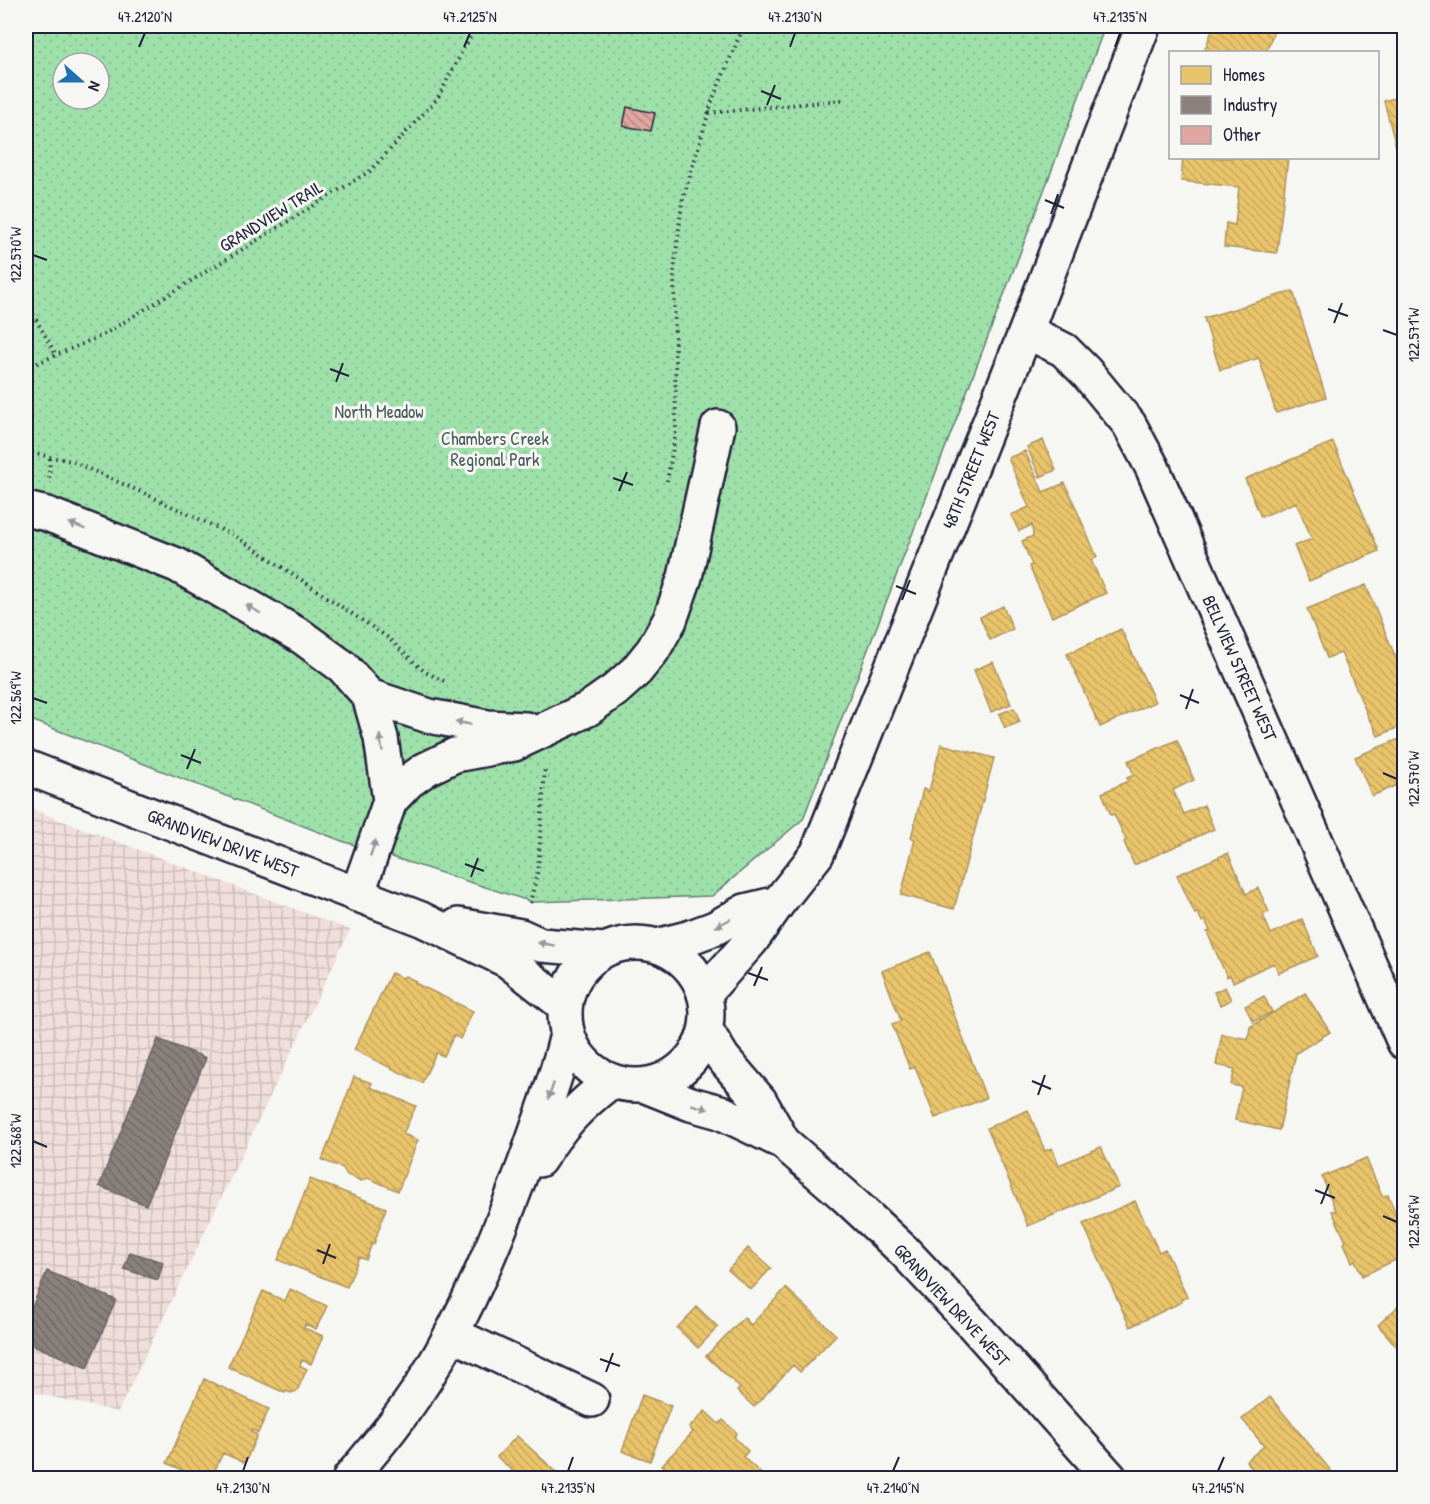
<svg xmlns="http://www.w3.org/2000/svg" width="1430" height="1504" viewBox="0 0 1430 1504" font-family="'Patrick Hand',sans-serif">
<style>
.industrial{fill:url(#industrial-grid)}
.park{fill:url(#park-dots);stroke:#608172;stroke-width:1.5;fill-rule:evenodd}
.homes{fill:url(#homes-back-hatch);stroke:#ad935c;stroke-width:1.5}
.industry{fill:url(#industry-back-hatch);stroke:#6b6468;stroke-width:1.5}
.building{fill:url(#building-back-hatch);stroke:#22223b;stroke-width:1.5}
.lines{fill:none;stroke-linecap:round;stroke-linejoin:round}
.minor-casing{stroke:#22223b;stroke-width:38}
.path{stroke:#22223b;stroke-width:4;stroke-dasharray:1.5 4.5;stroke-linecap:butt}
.minor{stroke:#f6f6f2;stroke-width:33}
.oneway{fill:#9797a0}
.ticks{fill:none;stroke:#22223b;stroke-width:2}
.labels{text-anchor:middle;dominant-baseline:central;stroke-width:6;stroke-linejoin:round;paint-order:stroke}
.street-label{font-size:18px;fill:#22223b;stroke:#f6f6f2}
.park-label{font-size:18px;fill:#475b5c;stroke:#f6f6f2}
.neatline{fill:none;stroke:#22223b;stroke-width:2}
.ticks-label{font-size:15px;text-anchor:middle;fill:#22223b}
</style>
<defs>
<pattern id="industrial-grid" width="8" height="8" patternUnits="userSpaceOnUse" patternTransform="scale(1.5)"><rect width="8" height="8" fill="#efdeda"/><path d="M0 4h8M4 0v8" fill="none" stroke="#cdbebc"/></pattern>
<pattern id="park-dots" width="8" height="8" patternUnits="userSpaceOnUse" patternTransform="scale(1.5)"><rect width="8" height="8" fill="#9ee0aa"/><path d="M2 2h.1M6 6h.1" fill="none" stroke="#88c093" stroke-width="1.8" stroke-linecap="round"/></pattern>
<pattern id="homes-back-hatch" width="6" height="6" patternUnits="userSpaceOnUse" patternTransform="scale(1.5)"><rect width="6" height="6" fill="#e9c46a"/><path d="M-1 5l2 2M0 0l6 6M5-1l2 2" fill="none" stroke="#c8a85d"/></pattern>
<pattern id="industry-back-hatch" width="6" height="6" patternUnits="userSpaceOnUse" patternTransform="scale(1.5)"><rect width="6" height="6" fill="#8a817c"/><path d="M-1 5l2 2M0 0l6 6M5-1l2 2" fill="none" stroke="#706967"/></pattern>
<pattern id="building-back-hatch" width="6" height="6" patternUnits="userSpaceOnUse" patternTransform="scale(1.5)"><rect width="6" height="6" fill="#e0a6a1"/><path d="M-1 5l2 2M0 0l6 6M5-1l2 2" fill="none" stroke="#b58784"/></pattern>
</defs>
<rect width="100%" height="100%" fill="#f6f6f2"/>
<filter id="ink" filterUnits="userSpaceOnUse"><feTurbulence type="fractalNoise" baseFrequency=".0167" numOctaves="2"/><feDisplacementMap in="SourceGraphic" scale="12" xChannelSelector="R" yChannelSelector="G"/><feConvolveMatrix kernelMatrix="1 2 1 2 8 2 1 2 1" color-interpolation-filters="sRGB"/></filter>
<g filter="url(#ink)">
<path class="industrial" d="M26,807L350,930L118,1412L26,1391Z"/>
<path class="park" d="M26,26H1105L1053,167L803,819L712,896L532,902L342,841L26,718ZM63,63H99V99H63Z"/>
<path class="homes" d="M1210,26H1276L1266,52H1204L1212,30L1209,28Z
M1404,95V177L1384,101Z
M1183,158H1288L1277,253L1224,247L1226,223L1235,225L1239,187L1181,181Z
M1293,291L1326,397L1276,413L1259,358L1220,370L1204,318Z
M1043,440L1056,470L1040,477L1027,447Z
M1333,442L1379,551L1309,581L1294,546L1312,539L1296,502L1261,517L1245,479Z
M1025,451L1043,492L1065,483L1097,557L1091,560L1106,593L1052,617L1029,566L1032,565L1022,541L1033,536L1032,525L1019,531L1011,515L1029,507L1008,458Z
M1366,585L1404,678V725L1378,736L1371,720L1370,721L1341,653L1327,658L1307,609Z
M1003,606L1013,629L990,640L980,617Z
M1121,629L1155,702L1100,727L1067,654Z
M993,662L1011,704L991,712L974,670Z
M1014,708L1020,722L1005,728L999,714Z
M1404,737V782L1372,796L1355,757Z
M1177,740L1194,780L1173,790L1184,814L1204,805L1214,829L1134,865L1124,842L1126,840L1114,814L1111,815L1102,793L1128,781L1127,778L1134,775L1128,761Z
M941,744L994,758L954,909L901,895L915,839L911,838L923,789L929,791Z
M1228,853L1246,894L1258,888L1269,912L1263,915L1271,934L1302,919L1318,956L1279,973L1274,963L1233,982L1230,975L1227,977L1207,932L1210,931L1205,920L1202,922L1198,913L1195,914L1177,875Z
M930,952L986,1098L935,1118L915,1067L910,1069L892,1024L901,1021L882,971Z
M391,973L403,978L405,976L416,981L415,983L473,1011L460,1039L454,1035L444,1056L436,1053L422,1083L354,1050Z
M1225,987L1231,1000L1220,1005L1214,992Z
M1305,993L1330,1032L1296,1053L1279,1130L1235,1120L1242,1087L1231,1085L1235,1069L1216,1065L1222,1034L1248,1039L1250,1027Z
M1264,996L1272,1012L1253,1022L1245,1006Z
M354,1077L372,1083L370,1087L416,1106L403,1134L418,1140L398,1191L368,1178L361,1181L347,1175L343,1168L322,1160Z
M1028,1110L1045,1151L1052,1148L1059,1165L1101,1147L1119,1187L1028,1226L987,1128Z
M1366,1158L1382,1196L1388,1195L1401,1225L1404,1226V1256L1362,1276L1355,1260L1352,1262L1344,1243L1346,1242L1332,1211H1336L1322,1177Z
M310,1179L386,1208L374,1244L372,1243L366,1260L359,1257L347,1287L278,1260Z
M1135,1201L1159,1252L1165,1249L1187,1297L1181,1300L1182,1302L1130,1327L1083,1224Z
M748,1248L771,1268L751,1290L728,1270Z
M786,1288L836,1335L800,1372L793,1365L754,1407L737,1391L740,1388L706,1356L744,1317L751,1325Z
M290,1289L327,1306L316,1329L305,1324L304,1328L323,1336L311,1364L302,1360L300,1366L307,1369L297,1391L291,1393L286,1391L285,1393L228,1367L263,1291L285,1301Z
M1404,1301V1355L1378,1325Z
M697,1307L718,1327L698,1348L677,1328Z
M204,1379L269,1409L258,1433L253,1430L251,1432L257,1435L245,1463L223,1453L215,1470L219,1472L216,1478H200L167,1463Z
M642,1395L671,1406L650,1461L622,1451Z
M1270,1397L1337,1478H1260L1246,1461L1264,1446L1242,1419Z
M705,1411L719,1424L723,1420L737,1433L734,1437L748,1451L743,1457L766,1478H677L662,1465L693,1432L689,1428Z
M517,1436L561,1476L559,1478H521L497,1457Z"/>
<path class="industry" d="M158,1039L206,1058L146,1205L99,1186Z
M130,1252L163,1262L158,1280L124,1269Z
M47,1271L116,1300L87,1368L26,1342V1316L28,1317Z"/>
<path class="building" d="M627,107L655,113L651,131L623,126Z"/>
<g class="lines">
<defs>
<path id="minor" d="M1026,331L1064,350L1086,372L1129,424L1152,467L1404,1042
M26,509L47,514L177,565L302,637L343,667L369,696L381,738L390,801
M369,696L429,716L487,727L526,729
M26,767L421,919L508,961L564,1005
M357,895L390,801L409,781L426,769L455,755L514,744L588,709L615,690L636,671L653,650L670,620L685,577L718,427
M458,925L521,936L541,945L604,950
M565 1014a71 71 0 1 1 142 0a71 71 0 1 1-142 0Z
M657,946L688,938L715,928L745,911L778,903
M704,994L751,941L778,903L817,854L1026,331L1143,26
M706,1030L723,1058L760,1101L783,1142
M646,1086L691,1104L720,1112L783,1142L844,1195L904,1251L971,1322L1110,1478
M539,1160C561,1125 578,1107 610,1082
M452,1334L592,1400
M350,1478C376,1447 403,1415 425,1380C470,1308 500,1231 529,1152C542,1113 558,1075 567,1034"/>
</defs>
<use href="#minor" class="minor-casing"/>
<path class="path" d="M709,113L842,100
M26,305L29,307L56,355
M26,368L103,335L370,171L437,99L476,26
M26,452L71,461L150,496L237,537L387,637L425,672L444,681
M49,478L50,457
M667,481L676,431L674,271L682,202L713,98L744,26
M530,903L538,870L545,768"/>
<use href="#minor" class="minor"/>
</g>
<defs><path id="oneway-solid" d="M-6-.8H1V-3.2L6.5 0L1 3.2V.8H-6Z" transform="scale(1.5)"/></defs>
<g class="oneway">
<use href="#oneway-solid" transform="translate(77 526) rotate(-158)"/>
<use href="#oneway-solid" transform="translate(253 609) rotate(-150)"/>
<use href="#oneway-solid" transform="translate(463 723) rotate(-169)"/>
<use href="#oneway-solid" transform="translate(381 743) rotate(-99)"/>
<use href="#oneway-solid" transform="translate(373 848) rotate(-71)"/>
<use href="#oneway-solid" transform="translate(723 923) rotate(152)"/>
<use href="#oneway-solid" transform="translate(546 944) rotate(-170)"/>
<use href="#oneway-solid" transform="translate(551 1091) rotate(109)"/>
<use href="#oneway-solid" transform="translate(700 1107) rotate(16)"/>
</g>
</g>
<path class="ticks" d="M139,47L145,33M464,47L470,33M790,47L795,33M1115,47L1120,33M761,91L781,99M767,105L775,85M1045,200L1064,208M1051,214L1058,194M33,255L47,260M1328,309L1348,316M1334,323L1342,303M1383,330L1397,335M330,369L349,376M336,382L343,363M613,478L633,485M619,491L627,472M896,586L916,594M902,600L910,580M1180,695L1199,703M33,698L47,703M1186,709L1193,689M181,755L201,763M187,769L195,749M1383,773L1397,779M465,864L484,871M471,877L478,858M748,973L768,980M754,986L762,967M1032,1081L1051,1089M1038,1095L1045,1075M33,1141L47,1147M1315,1190L1335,1198M1321,1204L1329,1184M1383,1216L1397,1222M317,1250L336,1258M323,1264L330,1244M600,1359L620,1366M606,1372L613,1353M243,1471L248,1457M568,1471L573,1457M893,1471L899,1457M1218,1471L1224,1457"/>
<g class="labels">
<g class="street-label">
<text transform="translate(271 216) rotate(-32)">GRANDVIEW TRAIL</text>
<text transform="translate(971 470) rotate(-68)">48TH STREET WEST</text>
<text transform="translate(1240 668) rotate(66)">BELLVIEW STREET WEST</text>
<text transform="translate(223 843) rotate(21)">GRANDVIEW DRIVE WEST</text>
<text transform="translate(952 1305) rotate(47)">GRANDVIEW DRIVE WEST</text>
</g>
<g class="park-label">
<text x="379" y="411">North Meadow</text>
<text x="495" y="438">Chambers Creek<tspan x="495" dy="21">Regional Park</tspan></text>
</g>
</g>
<rect width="1430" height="1504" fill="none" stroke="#f6f6f2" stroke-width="66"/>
<rect x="1169" y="51" width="210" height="108" fill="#f6f6f2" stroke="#a1a1a9" stroke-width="1.5"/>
<rect x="1181" y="66" width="30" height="18" fill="#e9c46a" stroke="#a1a1a9" stroke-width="1.5"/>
<text x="1223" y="81" font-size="18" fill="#22223b">Homes</text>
<rect x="1181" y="96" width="30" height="18" fill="#8a817c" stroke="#a1a1a9" stroke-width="1.5"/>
<text x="1223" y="111" font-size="18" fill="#22223b">Industry</text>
<rect x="1181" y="126" width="30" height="18" fill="#e0a6a1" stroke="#a1a1a9" stroke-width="1.5"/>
<text x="1223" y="141" font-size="18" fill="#22223b">Other</text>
<g transform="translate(81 81) rotate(111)"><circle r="28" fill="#f6f6f2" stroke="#a1a1a9" stroke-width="1.5"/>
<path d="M0-4.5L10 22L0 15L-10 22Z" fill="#1f6fb2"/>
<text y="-9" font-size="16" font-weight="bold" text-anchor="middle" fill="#22223b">N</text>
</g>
<rect x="33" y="33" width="1364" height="1438" class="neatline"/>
<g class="ticks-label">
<text x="145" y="22">47.2120°N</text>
<text x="470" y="22">47.2125°N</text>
<text x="795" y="22">47.2130°N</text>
<text x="1120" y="22">47.2135°N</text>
<text transform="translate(16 255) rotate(-90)" y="5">122.570°W</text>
<text transform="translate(1414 335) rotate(-90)" y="5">122.571°W</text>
<text transform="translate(16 698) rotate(-90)" y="5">122.569°W</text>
<text transform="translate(1414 779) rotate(-90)" y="5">122.570°W</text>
<text transform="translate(16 1141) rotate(-90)" y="5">122.568°W</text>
<text transform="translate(1414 1222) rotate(-90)" y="5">122.569°W</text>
<text x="243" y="1493">47.2130°N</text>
<text x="568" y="1493">47.2135°N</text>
<text x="893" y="1493">47.2140°N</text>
<text x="1218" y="1493">47.2145°N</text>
</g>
</svg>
